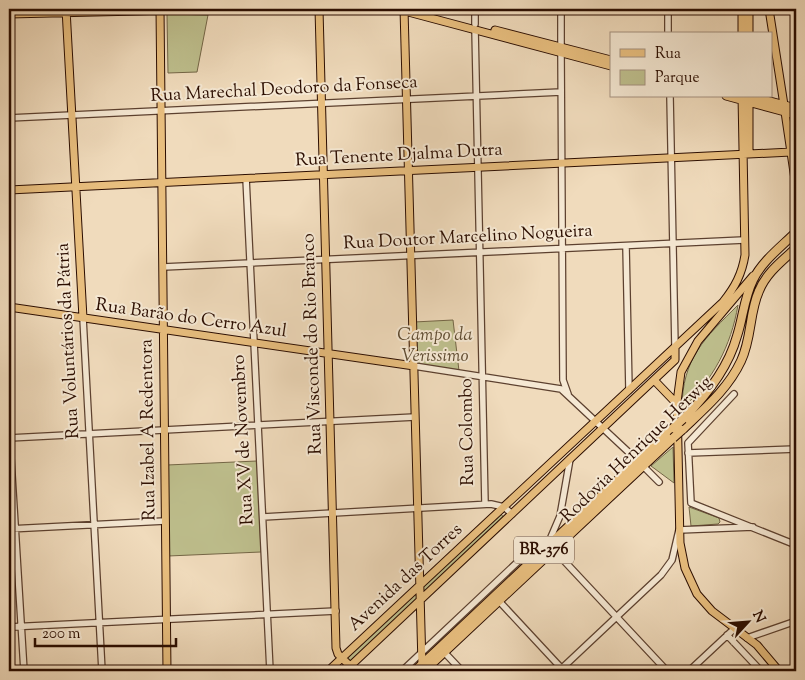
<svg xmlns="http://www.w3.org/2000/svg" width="805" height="680" viewBox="0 0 805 680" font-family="'Sorts Mill Goudy',serif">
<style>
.green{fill:#bebf8d;stroke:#746646}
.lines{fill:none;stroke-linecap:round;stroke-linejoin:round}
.minor-casing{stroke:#5c402f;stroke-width:8}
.major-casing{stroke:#2b0d00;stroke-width:9}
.highway-casing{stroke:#2b0d00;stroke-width:10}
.minor{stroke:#f5e8d3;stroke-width:5.5}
.major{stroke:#e8be7e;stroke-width:7}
.highway{stroke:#e8be7e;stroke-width:8}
.highway-bridge-casing{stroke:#2b0d00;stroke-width:10;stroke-linecap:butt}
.highway-bridge{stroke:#e8be7e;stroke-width:8}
.labels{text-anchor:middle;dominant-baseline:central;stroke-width:4;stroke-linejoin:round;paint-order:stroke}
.shield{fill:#f5e8d3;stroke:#684f3f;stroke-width:1}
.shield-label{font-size:16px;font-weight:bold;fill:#2b0d00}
.street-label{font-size:18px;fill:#2b0d00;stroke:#f5e8d3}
.park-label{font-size:18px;font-style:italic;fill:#5e4b31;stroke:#f5e8d3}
</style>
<rect width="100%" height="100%" fill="#f0dbbc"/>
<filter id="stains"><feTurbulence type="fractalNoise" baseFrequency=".004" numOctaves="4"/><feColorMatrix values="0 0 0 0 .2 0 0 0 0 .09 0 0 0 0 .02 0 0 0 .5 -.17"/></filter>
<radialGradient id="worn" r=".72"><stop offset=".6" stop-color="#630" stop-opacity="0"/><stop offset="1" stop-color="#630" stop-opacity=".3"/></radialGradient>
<path class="green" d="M167,14L208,15L197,72L168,73Z
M738,305C731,346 713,380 682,409C682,358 705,338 738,305Z
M453,320L459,371L416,364L414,322Z
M673,447L674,483L651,466Z
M257,461L261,552L168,556L167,465Z
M689,507L719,518L720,522L718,524L691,526Z
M501,514L504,518L424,593L421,587Z
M416,592L418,600L351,662L346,657Z"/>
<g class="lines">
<defs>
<path id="minor" d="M475,9V24
M561,9V47
M668,9V34
M475,29L485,504
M561,52L563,380L568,394
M670,96L675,347
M9,118L561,92
M246,178L270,671
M626,246L629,390
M163,267L744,240
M83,318L102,671
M414,366L561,389L638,461
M734,394L688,443L691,503L796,545
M9,426L24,671
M9,438L415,417
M688,453L796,449
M643,466L659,482
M263,517L491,504L504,507L512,514
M9,529L165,521
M548,544L560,516L570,459
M554,550L667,671
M499,601L564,671
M9,627L336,611
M727,635L761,671
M747,638L796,621
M444,652L462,671
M402,671L525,555L542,550
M559,671L661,575L672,560L679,530L753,527
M689,671L735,628"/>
<path id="major" d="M66,9L83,318
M160,9L167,671
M319,9L336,648L338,654L355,671
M397,9L611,66
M404,9L422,665
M769,9L784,105
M9,14L225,9
M495,30L611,60
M742,34V9
M749,34V9
M726,96L796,115
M751,96L796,108
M785,112L796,186
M749,154V96
M9,190L791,152
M753,276L698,341L681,372L677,402L680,543L685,568L697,594L712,611L757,645L779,671
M9,307L414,366
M654,380L677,404
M328,671L723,302C735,287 742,274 745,255L742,96
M345,671L675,360V347"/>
<path id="highway" d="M683,419C706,396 728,369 737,336C743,318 744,298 753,280C762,261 781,247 796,232
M682,430C704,409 728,389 741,361C752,338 749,313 759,291C766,273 782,261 796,248
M415,671L673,428
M424,671L673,438"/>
</defs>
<use href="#minor" class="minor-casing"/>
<use href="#major" class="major-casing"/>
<use href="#highway" class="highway-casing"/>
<use href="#minor" class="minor"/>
<use href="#major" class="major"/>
<use href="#highway" class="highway"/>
<defs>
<path id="highway-bridge" d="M673,428L683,419
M673,438L682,430"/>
</defs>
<use href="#highway-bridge" class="highway-bridge-casing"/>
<use href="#highway-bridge" class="highway-bridge"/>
</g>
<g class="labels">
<rect class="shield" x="514" y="536.5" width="60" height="27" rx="4"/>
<g class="shield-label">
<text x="544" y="550">BR-376</text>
</g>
<g class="street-label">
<text transform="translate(284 90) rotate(-3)">Rua Marechal Deodoro da Fonseca</text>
<text transform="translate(399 156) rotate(-3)">Rua Tenente Djalma Dutra</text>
<text transform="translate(468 238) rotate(-3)">Rua Doutor Marcelino Nogueira</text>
<text transform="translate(191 319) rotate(8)">Rua Barão do Cerro Azul</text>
<text transform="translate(69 341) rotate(-93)">Rua Voluntários da Pátria</text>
<text transform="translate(313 344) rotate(-92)">Rua Visconde do Rio Branco</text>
<text transform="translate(149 430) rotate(-91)">Rua Izabel A Redentora</text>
<text transform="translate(468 432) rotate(-91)">Rua Colombo</text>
<text transform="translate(244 440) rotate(-93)">Rua XV de Novembro</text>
<text transform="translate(637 450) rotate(-44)">Rodovia Henrique Herwig</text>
<text transform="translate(406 578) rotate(-43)">Avenida das Torres</text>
</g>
<g class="park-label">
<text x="435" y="336">Campo da<tspan x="435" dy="21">Verissimo</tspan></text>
</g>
</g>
<rect width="805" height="680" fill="none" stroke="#f0dbbc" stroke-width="30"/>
<rect x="10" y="10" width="785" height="660" fill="none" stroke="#2b0d00" stroke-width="2.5"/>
<rect x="15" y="15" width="775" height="650" fill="none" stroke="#2b0d00"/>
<rect x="610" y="32" width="162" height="65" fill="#f5e8d3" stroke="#a4907f"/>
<rect x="620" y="49" width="25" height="8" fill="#e8be7e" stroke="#a4907f"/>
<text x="655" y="58" font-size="15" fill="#2b0d00">Rua</text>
<rect x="620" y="70" width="25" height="15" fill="#bebf8d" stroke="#a4907f"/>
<text x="655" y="82" font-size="15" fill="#2b0d00">Parque</text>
<g transform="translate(748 622) rotate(64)" stroke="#f5e8d3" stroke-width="4" paint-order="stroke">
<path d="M0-4L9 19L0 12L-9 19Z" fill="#2b0d00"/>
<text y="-8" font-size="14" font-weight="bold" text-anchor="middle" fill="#2b0d00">N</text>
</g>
<path d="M35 638v8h141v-8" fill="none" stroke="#2b0d00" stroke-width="2.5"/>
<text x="42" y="638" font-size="15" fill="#2b0d00" stroke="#f5e8d3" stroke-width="4" paint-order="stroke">200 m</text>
<rect width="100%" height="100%" filter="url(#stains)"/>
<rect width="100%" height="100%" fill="url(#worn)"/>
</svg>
